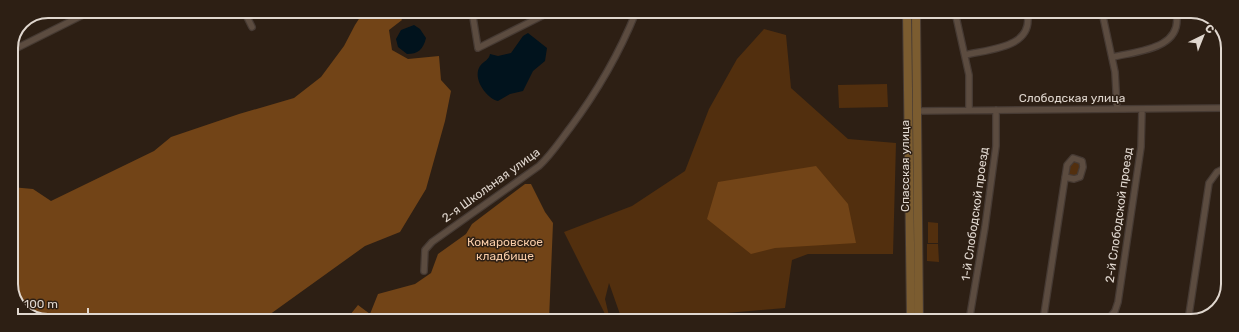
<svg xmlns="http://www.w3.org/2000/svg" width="1239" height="332" viewBox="0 0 1239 332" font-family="Rubik,sans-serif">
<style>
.green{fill:#522f0e}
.forest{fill:#724417}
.water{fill:#01131d}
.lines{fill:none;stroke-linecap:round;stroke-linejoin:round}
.street-casing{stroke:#463a33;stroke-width:8}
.secondary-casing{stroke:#463a33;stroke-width:10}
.street{stroke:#5c4c40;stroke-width:5.5}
.secondary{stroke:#7b5c30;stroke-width:8}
.labels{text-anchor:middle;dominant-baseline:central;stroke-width:3;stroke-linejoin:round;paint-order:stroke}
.street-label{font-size:12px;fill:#e0d7cf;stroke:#2d1f14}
.park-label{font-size:12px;fill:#f7cba7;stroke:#2d1f14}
.rim{fill:none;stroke:#e0d7cf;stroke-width:2}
</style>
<rect width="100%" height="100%" fill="#2d1f14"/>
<path class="green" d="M764,29L786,35L791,88L848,139L896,143L893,254H808L792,260L785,308L715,314L641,316L632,320H622L609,283L605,299L610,320H608L564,232L632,206L685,171L709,109L737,59Z
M887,84L888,107L839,108L838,85Z
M1070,161H1078L1080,163L1078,173L1075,176L1069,175L1068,172Z
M928,222L938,223V243H928Z
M927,244H938L939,262L927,261Z"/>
<path class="forest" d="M364,11H397L402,20L389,30L392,50L408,59L439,56L441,80L451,91L445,121L426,189L400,232L365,246L262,320H38L20,309L11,289V187L33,189L51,201L154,151L171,137L239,114L294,98L321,77L344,46L355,25Z
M816,166L848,204L856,243L775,248L751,254L707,219L718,182Z
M525,184H531L545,212L553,223L549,320H346L358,305L370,314L378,294L415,284L431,273L438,254L466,234L472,224Z"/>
<path class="water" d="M414,25L420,29L426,38C423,50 418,54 407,54L398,47L396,39L401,30Z
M528,33L547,48L545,61L533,71L523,91L510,94L498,101C486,98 472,78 480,66C484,61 489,60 490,54L498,56L511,53L523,36Z"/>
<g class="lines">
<defs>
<path id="street" d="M244,11L252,27
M472,11L478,48L550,12
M955,12L969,75V110
M1102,12L1115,72L1117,108
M11,51L91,11
M965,55C990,49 1035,48 1027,12
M1113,57C1138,51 1184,49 1176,12
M917,111L1228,108
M424,271L425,250L432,242L539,166C551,155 560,141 570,128C597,92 619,54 636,12
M809,321L911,320
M969,321L985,227L996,146V110
M1043,321L1067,165L1073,158L1082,161L1083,167L1080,177L1074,179L1065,177
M1107,321L1115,311L1118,302L1141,147L1142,109
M1188,321L1209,183L1217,172L1227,167"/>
<path id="secondary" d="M907,12L911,321
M916,12L919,321"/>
</defs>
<use href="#street" class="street-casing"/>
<use href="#secondary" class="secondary-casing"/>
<use href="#street" class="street"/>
<use href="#secondary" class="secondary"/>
</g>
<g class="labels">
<g class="street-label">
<text x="1072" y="98">Слободская улица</text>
<text transform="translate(905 166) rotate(-90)">Спасская улица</text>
<text transform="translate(491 185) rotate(-36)">2-я Школьная улица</text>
<text transform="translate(975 214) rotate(-82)">1-й Слободской проезд</text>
<text transform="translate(1119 215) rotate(-82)">2-й Слободской проезд</text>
</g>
<g class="park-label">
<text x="505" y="242">Комаровское<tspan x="505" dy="14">кладбище</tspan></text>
</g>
</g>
<path d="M0 0H1239V332H0ZM48 18H1191A30 30 0 0 1 1221 48V284A30 30 0 0 1 1191 314H48A30 30 0 0 1 18 284V48A30 30 0 0 1 48 18Z" fill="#2d1f14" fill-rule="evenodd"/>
<path class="rim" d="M48 18H1191A30 30 0 0 1 1221 48V284A30 30 0 0 1 1191 314H48A30 30 0 0 1 18 284V48A30 30 0 0 1 48 18Z"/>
<g transform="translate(1203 36) rotate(43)" stroke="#2d1f14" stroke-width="3" paint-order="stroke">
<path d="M0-3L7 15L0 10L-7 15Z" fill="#e0d7cf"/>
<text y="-6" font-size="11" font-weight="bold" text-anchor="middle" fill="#e0d7cf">С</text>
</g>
<path d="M18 308v6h70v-6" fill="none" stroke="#e0d7cf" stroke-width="2"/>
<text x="24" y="308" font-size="12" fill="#e0d7cf" stroke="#2d1f14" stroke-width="3" paint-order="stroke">100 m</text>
</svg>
